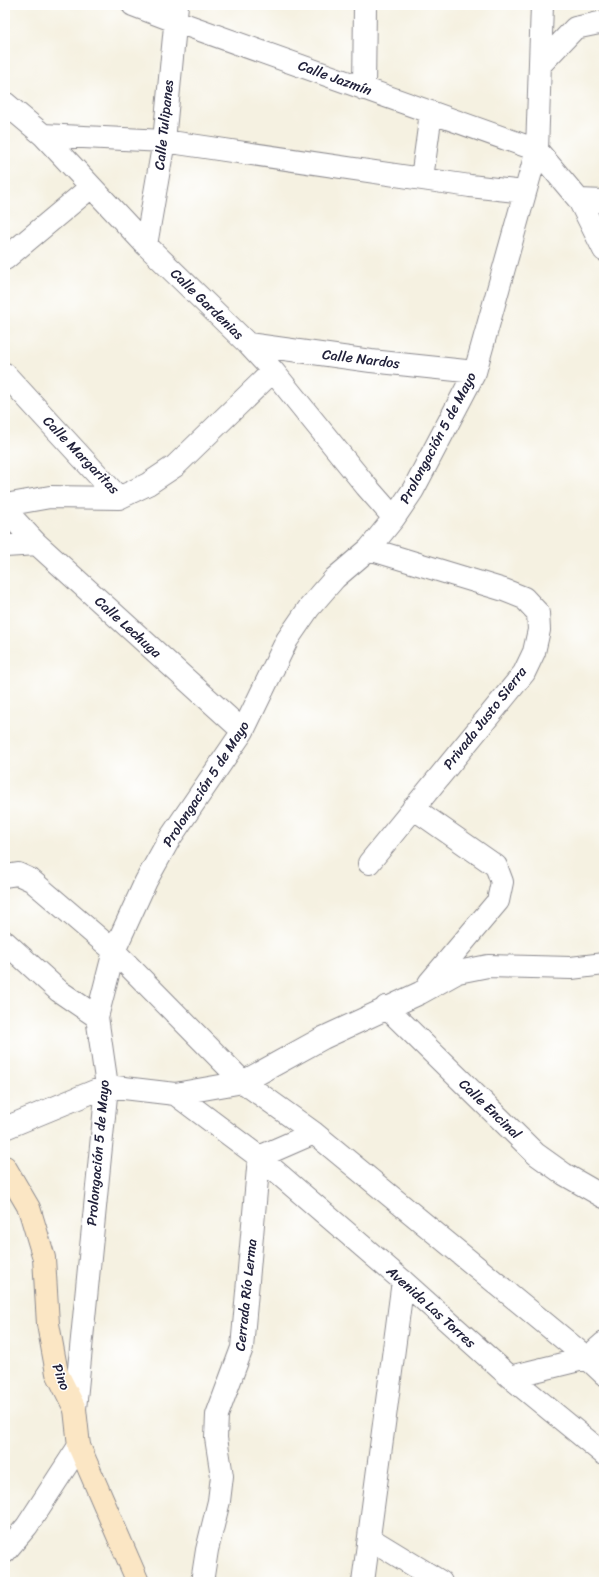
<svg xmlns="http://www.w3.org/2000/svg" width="609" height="1587" viewBox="0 0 609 1587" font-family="Sriracha,sans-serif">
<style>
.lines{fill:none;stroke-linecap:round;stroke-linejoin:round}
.street-casing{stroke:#8c8a8e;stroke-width:24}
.secondary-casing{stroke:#8c8a8e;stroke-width:24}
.street{stroke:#fff;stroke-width:22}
.secondary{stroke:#fbe6c4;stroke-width:22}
.labels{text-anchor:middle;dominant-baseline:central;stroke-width:3;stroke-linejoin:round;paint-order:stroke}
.street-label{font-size:14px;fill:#22223b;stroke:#fff}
</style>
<rect width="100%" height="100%" fill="#fff"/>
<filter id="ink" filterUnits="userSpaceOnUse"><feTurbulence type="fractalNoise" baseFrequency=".025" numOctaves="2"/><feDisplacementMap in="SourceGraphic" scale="8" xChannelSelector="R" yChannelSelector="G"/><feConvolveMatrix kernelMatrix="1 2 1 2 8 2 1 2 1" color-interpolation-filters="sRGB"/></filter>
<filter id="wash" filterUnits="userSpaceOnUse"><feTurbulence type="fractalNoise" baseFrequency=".012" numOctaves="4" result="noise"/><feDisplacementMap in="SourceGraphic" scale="16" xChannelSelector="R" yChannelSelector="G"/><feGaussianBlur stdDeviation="0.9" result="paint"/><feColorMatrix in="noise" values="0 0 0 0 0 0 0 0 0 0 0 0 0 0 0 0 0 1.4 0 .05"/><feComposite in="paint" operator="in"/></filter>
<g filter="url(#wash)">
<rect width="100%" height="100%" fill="#f5f1e1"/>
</g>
<g filter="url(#ink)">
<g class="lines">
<defs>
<path id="street" d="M133,5L175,21L537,150L579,200L604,201
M540,65L575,28L604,22
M364,89L365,5
M5,103L43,135L146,245L248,344L273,371L366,486L394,518
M43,135L164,141L470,186L524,192
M422,178L431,113
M579,200L604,250
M146,245L164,141L177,5
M5,259L91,187
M248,344L371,361L475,372
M5,374L119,498L148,484L175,466L273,371
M5,505L50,497L119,498
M5,510L37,544
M5,546L37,544L243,731
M369,549L504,590L524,598L538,613L539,630L534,652L524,673L369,863
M413,808L496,866L502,882L498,901L429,983
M5,876L18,874L31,880L114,951L243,1082L314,1133L587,1358L604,1374
M5,942L59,991L97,1017
M386,1007L536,1154L564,1174L604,1197
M175,1094L259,1157L403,1281L510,1377L604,1454
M5,1128L107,1086L175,1094L243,1082L323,1038L420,993L458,972L488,966L571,968L604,964
M510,1377L587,1358L604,1343
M75,1409L107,1086L97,1017L114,951L146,881L170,838L243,731L287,640L309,608L335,578L369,549L394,518L413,490L475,372L537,150L542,5
M369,1538L441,1582
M5,1552L27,1526L79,1446
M202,1582L207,1550L219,1501L222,1476L216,1438L217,1415L242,1348L259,1157L314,1133
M363,1582L403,1281"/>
<path id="secondary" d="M5,1167L29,1208L44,1258L48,1324L57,1373L75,1409L79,1446L138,1582"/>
</defs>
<use href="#street" class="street-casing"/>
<use href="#secondary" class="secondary-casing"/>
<use href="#street" class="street"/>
<use href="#secondary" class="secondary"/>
</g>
</g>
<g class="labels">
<g class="street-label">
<text transform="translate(335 78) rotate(20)">Calle Jazmín</text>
<text transform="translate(164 125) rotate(-84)">Calle Tulipanes</text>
<text transform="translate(207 304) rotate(44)">Calle Gardenias</text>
<text transform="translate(361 359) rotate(7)">Calle Nardos</text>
<text transform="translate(438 438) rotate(-62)">Prolongación 5 de Mayo</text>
<text transform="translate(81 455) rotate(46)">Calle Margaritas</text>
<text transform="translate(128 627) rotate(42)">Calle Lechuga</text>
<text transform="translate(485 718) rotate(-52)">Privada Justo Sierra</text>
<text transform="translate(206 784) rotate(-57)">Prolongación 5 de Mayo</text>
<text transform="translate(490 1109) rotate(44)">Calle Encinal</text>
<text transform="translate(98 1153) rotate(-85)">Prolongación 5 de Mayo</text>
<text transform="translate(246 1295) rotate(-84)">Cerrada Río Lerma</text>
<text transform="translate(431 1307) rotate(42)">Avenida Las Torres</text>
<text transform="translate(61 1377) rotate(70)">Pino</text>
</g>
</g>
<rect width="609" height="1587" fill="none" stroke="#fff" stroke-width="20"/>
</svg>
